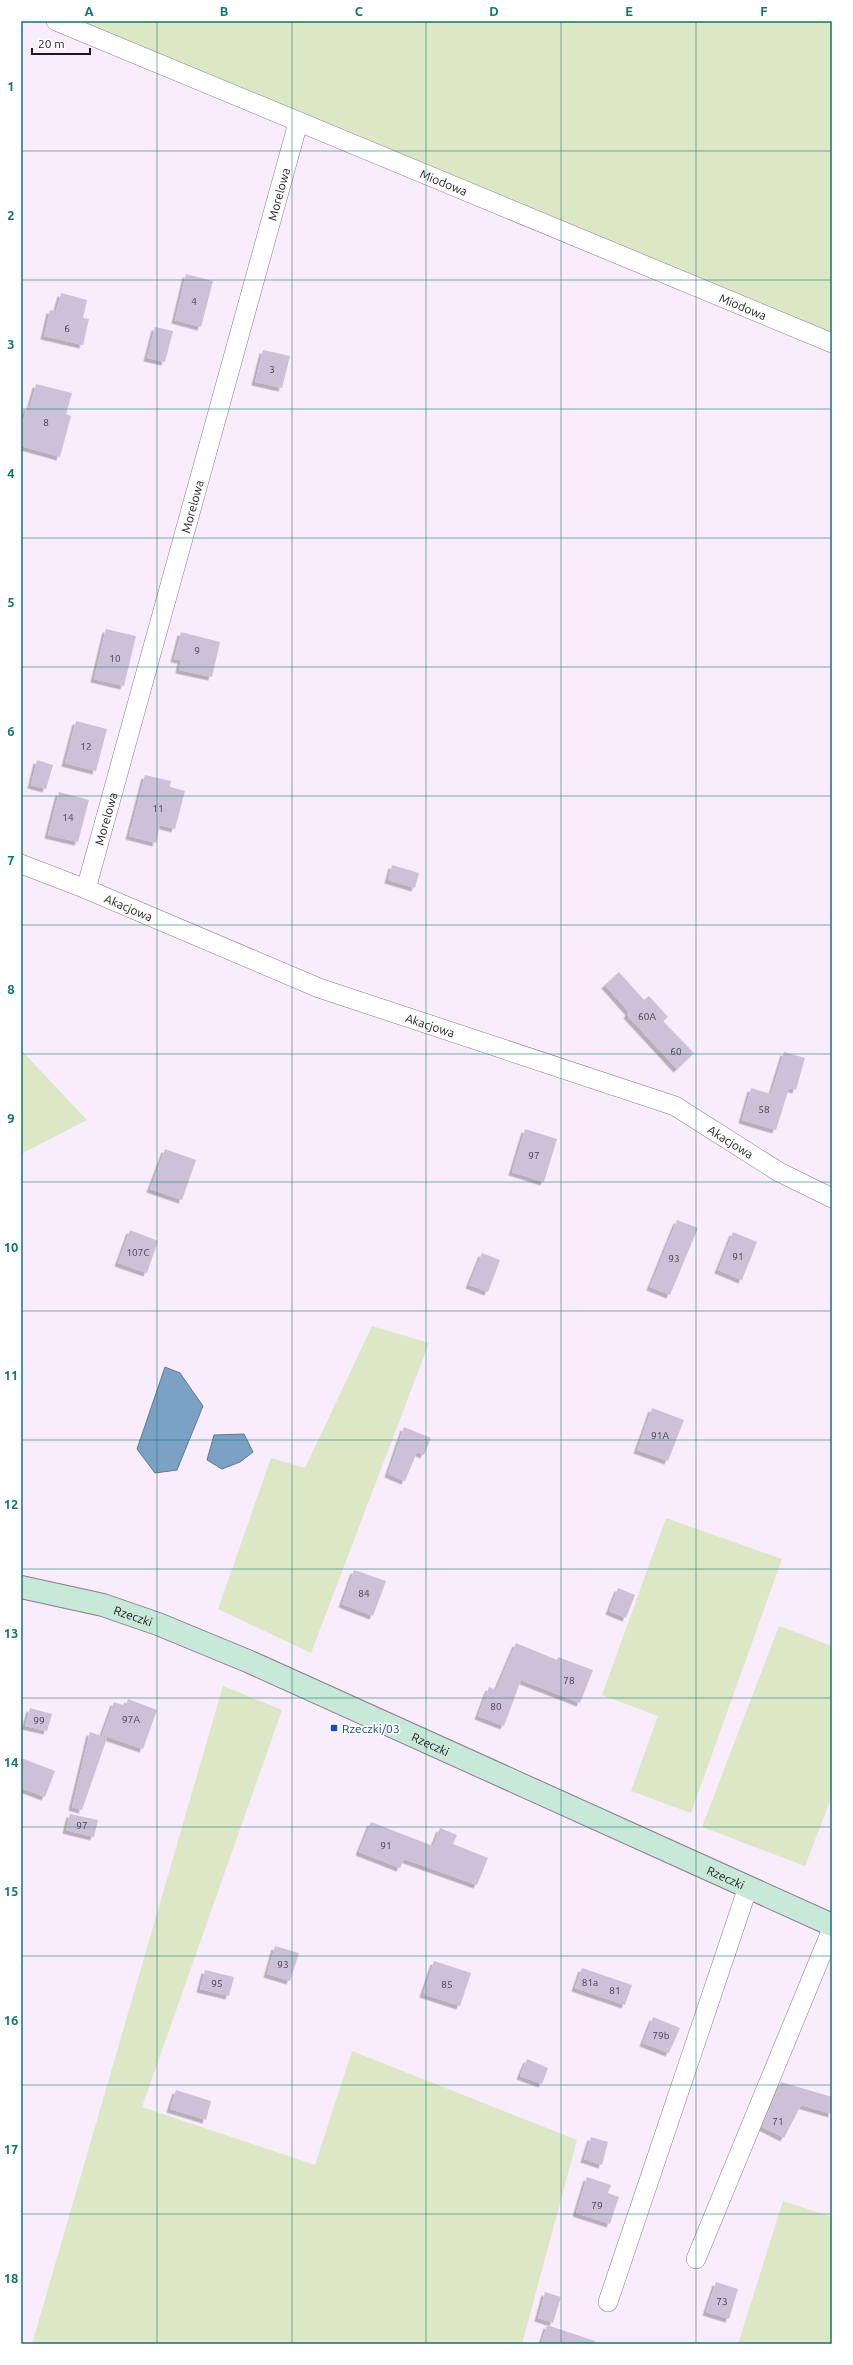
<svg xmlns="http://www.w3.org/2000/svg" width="853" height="2365" viewBox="0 0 853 2365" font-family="Ubuntu,sans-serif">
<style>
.green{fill:#dbe7c5}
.water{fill:#7ba2c4;stroke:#5f7992}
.building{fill:#ccc1d8;filter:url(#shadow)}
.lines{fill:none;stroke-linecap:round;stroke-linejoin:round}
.street-casing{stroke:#8a7b8e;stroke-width:20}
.secondary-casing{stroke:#8a7b8e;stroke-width:24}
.street{stroke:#fff;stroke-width:19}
.secondary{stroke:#c8e8d8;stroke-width:22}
.grid{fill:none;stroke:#0f766e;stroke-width:1;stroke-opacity:0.55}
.transit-dot{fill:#1a4fb4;stroke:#fff;stroke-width:1.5}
.labels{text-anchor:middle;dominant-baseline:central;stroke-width:3.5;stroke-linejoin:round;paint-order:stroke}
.number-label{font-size:10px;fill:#49424d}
.street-label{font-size:12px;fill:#1d181f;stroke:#fff}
.transit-label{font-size:12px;fill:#164399;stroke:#fff;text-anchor:start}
.neatline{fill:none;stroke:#0f766e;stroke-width:1.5}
.grid-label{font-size:13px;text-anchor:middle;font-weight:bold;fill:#0f766e}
</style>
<defs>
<filter id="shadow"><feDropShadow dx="-3.5" dy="3.5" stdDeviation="0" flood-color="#0004"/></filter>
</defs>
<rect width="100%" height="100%" fill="#f9ecfd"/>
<path class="green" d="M54,21H832V344Z
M21,1050L87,1120L21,1154Z
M372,1326L429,1343L311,1653L218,1609L271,1458L305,1468Z
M666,1518L782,1559L691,1813L631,1791L658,1716L602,1695Z
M779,1626L832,1646V1796L805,1866L702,1827Z
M223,1686L282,1710L142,2107L315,2165L352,2051L577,2140L522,2344H32Z
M783,2201L832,2217V2344H738Z"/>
<path class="water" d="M165,1367L180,1373L203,1406L177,1470L155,1473L137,1449Z
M244,1434L253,1452L240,1462L222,1469L207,1460L214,1435Z"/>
<path class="building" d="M186,274L213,281L201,327L175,320Z
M61,293L87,300L83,318L89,319L83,345L44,336L50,310L56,311Z
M155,327L173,331L165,362L147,358Z
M263,350L290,356L282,388L255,382Z
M36,384L72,393L66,414L71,416L60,457L21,446V428L27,406L30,407Z
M106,629L136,636L124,686L94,679Z
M181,632L220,642L212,677L179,670L181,660L174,659Z
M76,721L107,729L96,771L65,763Z
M37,760L53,765L46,789L31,785Z
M145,775L171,781L170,787L185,791L175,829L160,825L156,843L129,836Z
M59,792L89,800L78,842L48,835Z
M392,865L419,873L415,888L388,880Z
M619,972L644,1000L649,996L668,1017L663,1021L694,1053L677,1069L627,1015L629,1012L605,985Z
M784,1052L805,1058L796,1090L789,1088L776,1130L742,1120L751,1088L771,1094Z
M525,1129L557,1139L544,1182L512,1172Z
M165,1149L196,1160L182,1200L150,1189Z
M677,1220L698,1228L670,1295L650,1287Z
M130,1230L158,1241L147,1273L118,1263Z
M733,1232L757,1242L742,1280L718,1270Z
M482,1253L500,1260L488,1292L469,1285Z
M652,1408L684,1420L668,1461L637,1450Z
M404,1427L431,1438L424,1455L417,1452L405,1481L388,1474Z
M354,1570L386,1581L373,1616L342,1604Z
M618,1588L635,1595L626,1618L609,1611Z
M516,1643L557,1660L558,1657L593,1670L580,1703L521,1680L504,1726L478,1716L489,1687L496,1690Z
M128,1699L157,1710L143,1749L102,1735L114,1702L126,1706Z
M30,1708L52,1714L47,1731L25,1726Z
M90,1732L107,1738L82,1810L72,1807Z
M21,1758L55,1771L45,1797L21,1788Z
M70,1814L98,1820L94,1837L66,1830Z
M371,1822L433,1846L440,1828L457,1835L453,1844L488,1858L477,1885L404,1859L400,1868L359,1852Z
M275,1946L299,1953L290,1981L267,1974Z
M434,1961L471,1973L460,2006L423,1994Z
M582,1968L632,1985L625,2005L575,1988Z
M205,1970L234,1977L229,1996L200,1989Z
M653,2017L680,2028L669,2053L643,2043Z
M527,2059L548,2068L542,2084L520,2076Z
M781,2082L832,2097V2114L801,2105L784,2138L762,2127Z
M176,2090L211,2101L206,2120L170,2109Z
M591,2137L608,2142L602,2165L584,2159Z
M587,2177L611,2185L608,2193L619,2197L610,2224L576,2213Z
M716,2282L738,2289L729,2319L706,2312Z
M545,2292L561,2297L553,2323L538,2318Z
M547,2325L595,2341V2344H541Z"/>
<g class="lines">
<defs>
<g id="street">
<path id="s1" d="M56,21L832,343"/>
<path id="s2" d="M21,864L86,889L319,988L675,1106L779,1172L832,1198"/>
<path id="s3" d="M86,889L298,123"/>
<path d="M696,2259L832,1929"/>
<path d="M608,2302L748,1887"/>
</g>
<g id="secondary">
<path id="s4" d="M21,1587L103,1605L158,1624L250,1662L832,1925"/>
</g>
</defs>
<use href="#street" class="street-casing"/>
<use href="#secondary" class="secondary-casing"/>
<use href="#street" class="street"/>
<use href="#secondary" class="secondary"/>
</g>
<path class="grid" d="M157,21V2344M292,21V2344M426,21V2344M561,21V2344M696,21V2344M21,151H832M21,280H832M21,409H832M21,538H832M21,667H832M21,796H832M21,925H832M21,1054H832M21,1182H832M21,1311H832M21,1440H832M21,1569H832M21,1698H832M21,1827H832M21,1956H832M21,2085H832M21,2214H832"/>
<rect class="transit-dot" x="330" y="1724" width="8" height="8" rx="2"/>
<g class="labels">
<g class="number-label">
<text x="194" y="301">4</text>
<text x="67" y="328">6</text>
<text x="272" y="369">3</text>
<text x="46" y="422">8</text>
<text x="197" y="650">9</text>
<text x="115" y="658">10</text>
<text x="86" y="746">12</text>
<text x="158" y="808">11</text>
<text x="68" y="817">14</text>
<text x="647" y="1016">60A</text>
<text x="676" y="1051">60</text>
<text x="764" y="1109">58</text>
<text x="534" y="1155">97</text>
<text x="138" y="1252">107C</text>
<text x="738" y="1256">91</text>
<text x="674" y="1258">93</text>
<text x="660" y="1435">91A</text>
<text x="364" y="1593">84</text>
<text x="569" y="1680">78</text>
<text x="496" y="1706">80</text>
<text x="131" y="1719">97A</text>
<text x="39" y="1720">99</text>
<text x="82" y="1825">97</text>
<text x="386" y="1845">91</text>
<text x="283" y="1964">93</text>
<text x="590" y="1982">81a</text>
<text x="217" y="1983">95</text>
<text x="447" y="1984">85</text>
<text x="615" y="1990">81</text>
<text x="661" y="2035">79b</text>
<text x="778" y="2121">71</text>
<text x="597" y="2205">79</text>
<text x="722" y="2301">73</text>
</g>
<g class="street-label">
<text stroke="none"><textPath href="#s1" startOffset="420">Miodowa</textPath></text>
<text stroke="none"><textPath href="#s3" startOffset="721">Morelowa</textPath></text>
<text stroke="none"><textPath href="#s1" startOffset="744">Miodowa</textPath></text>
<text stroke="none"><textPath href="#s3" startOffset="397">Morelowa</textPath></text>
<text stroke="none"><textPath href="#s3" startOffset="73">Morelowa</textPath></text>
<text stroke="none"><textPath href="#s2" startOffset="116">Akacjowa</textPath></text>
<text stroke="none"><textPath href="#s2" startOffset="440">Akacjowa</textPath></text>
<text stroke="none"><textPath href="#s2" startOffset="764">Akacjowa</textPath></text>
<text stroke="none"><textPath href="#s4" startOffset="116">Rzeczki</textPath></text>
<text stroke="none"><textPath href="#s4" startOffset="440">Rzeczki</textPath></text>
<text stroke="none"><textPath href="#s4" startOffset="764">Rzeczki</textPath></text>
</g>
<g class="transit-label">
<text x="342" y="1728">Rzeczki/03</text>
</g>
</g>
<rect width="853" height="2365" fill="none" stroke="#ffffff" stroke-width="44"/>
<path d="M32 48v6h58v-6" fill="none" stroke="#1d181f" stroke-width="2"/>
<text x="38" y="48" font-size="12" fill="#1d181f" stroke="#ffffff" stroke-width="3" paint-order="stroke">20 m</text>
<rect x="22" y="22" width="809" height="2321" class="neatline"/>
<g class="grid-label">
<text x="89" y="16">A</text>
<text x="224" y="16">B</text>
<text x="359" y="16">C</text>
<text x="494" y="16">D</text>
<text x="629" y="16">E</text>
<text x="764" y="16">F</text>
<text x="11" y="91">1</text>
<text x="11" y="220">2</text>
<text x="11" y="349">3</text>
<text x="11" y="478">4</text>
<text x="11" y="607">5</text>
<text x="11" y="736">6</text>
<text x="11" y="865">7</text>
<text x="11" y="994">8</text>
<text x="11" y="1123">9</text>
<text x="11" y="1252">10</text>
<text x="11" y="1380">11</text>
<text x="11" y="1509">12</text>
<text x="11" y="1638">13</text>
<text x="11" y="1767">14</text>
<text x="11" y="1896">15</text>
<text x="11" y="2025">16</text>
<text x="11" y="2154">17</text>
<text x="11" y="2283">18</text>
</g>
</svg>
